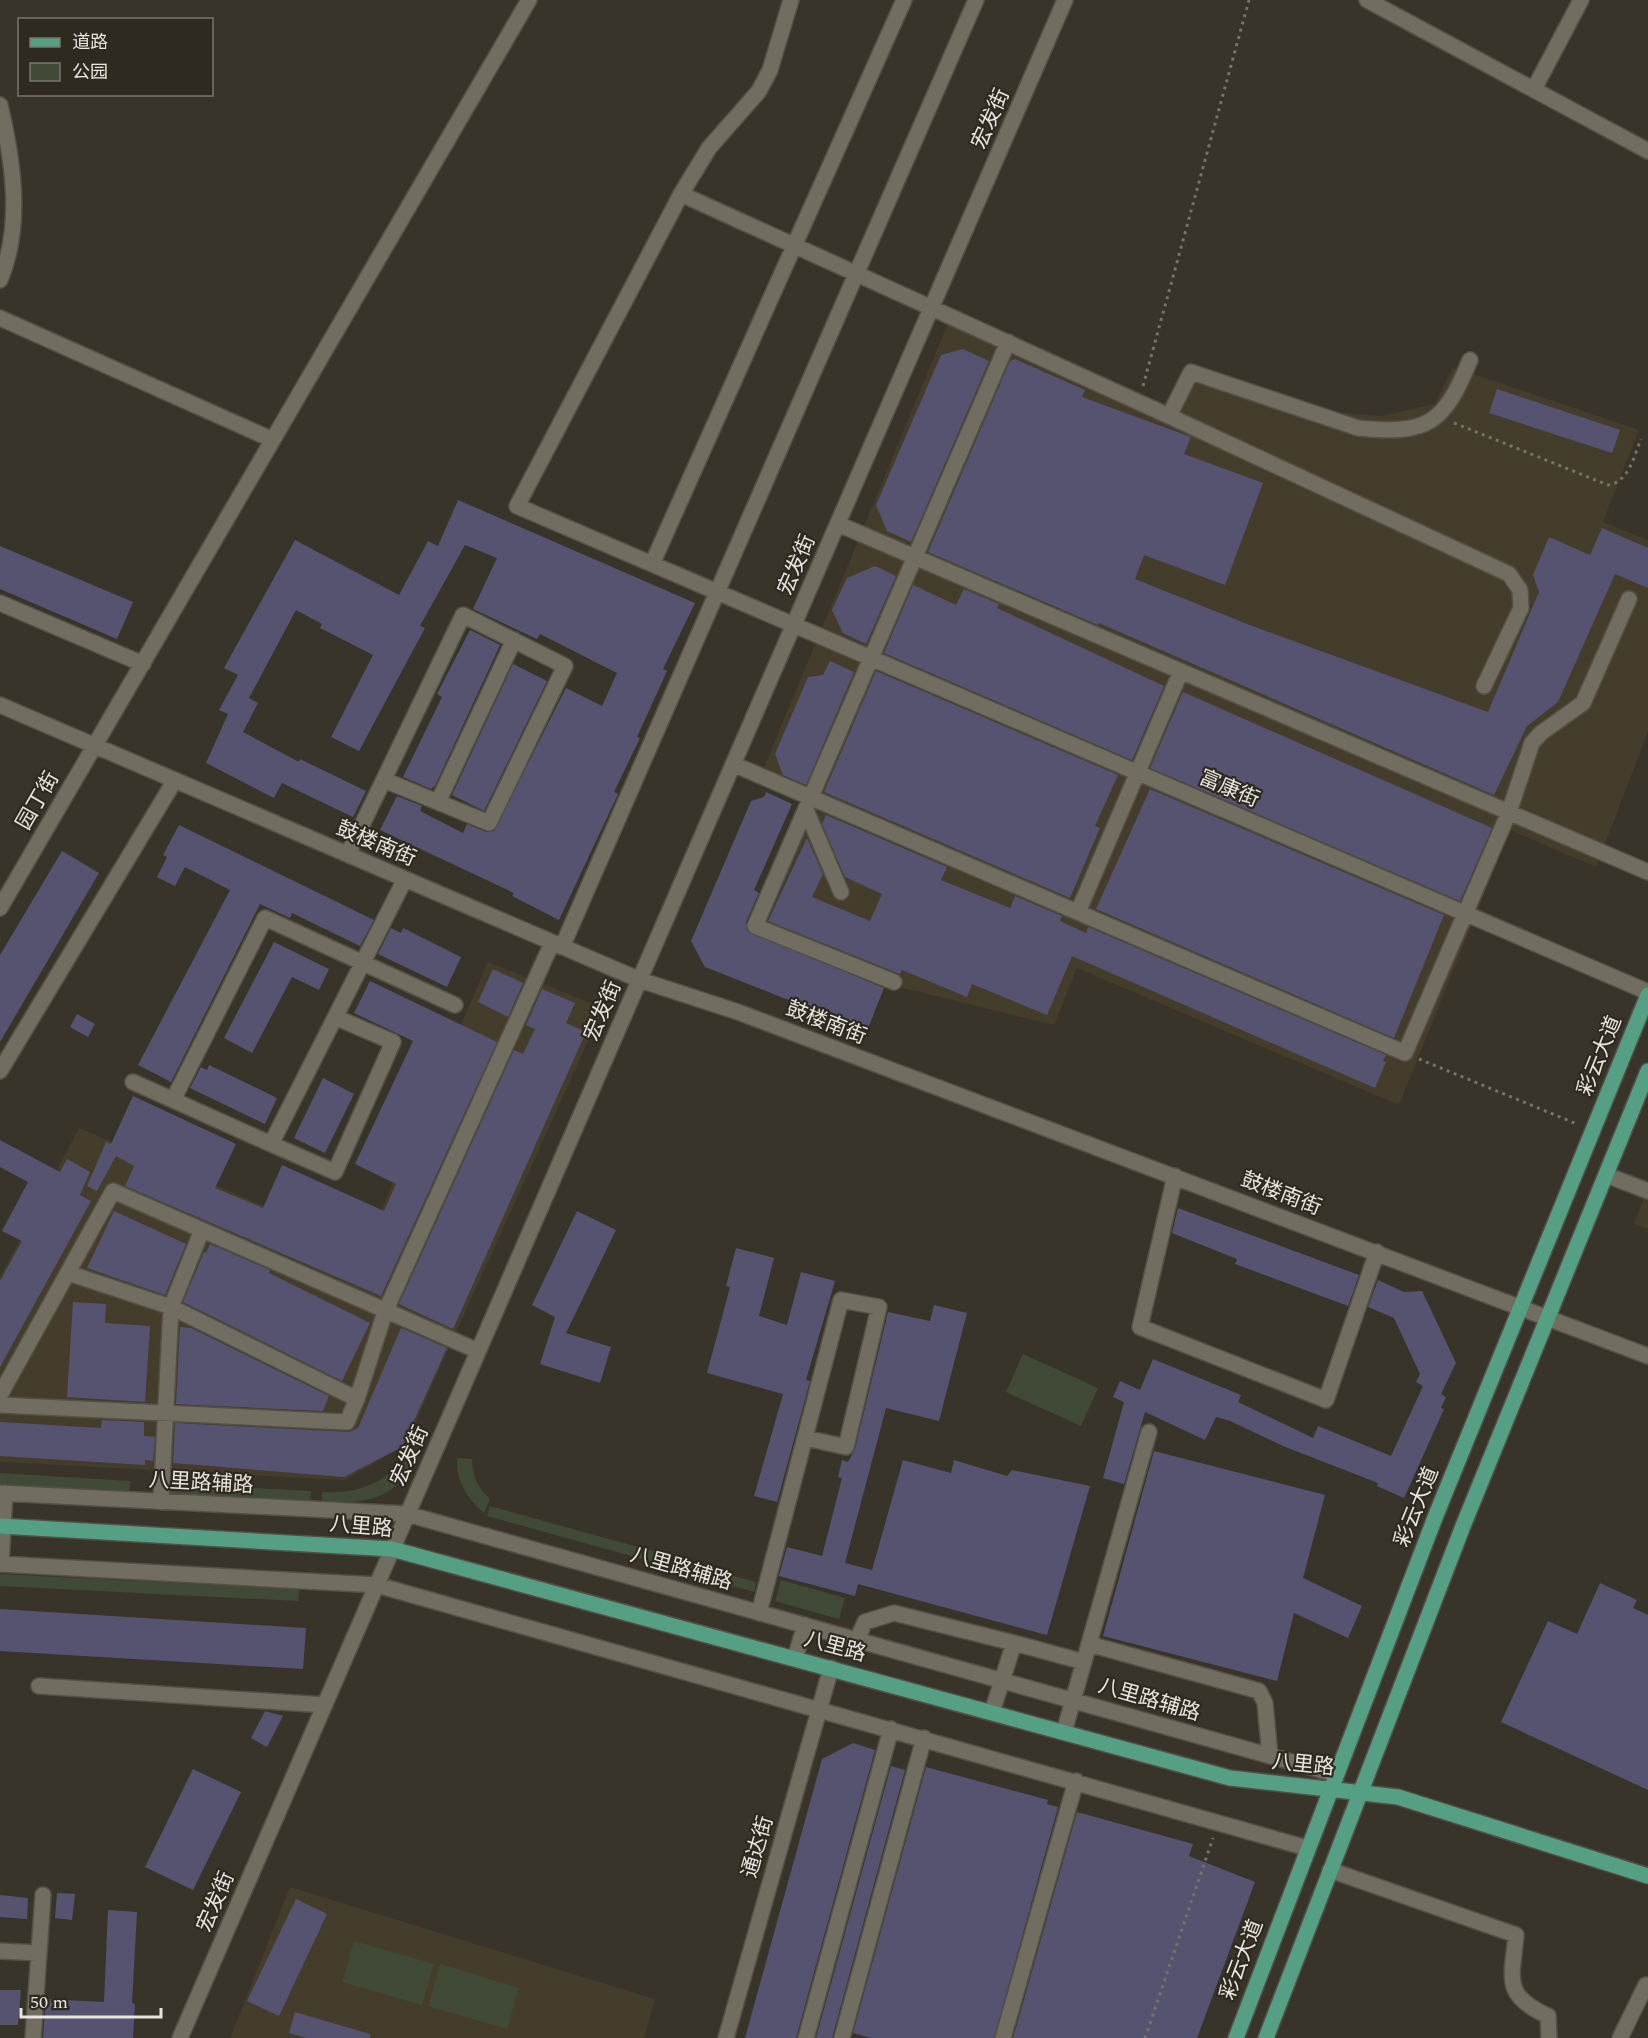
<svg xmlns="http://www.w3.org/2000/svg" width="1648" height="2038" viewBox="0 0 1648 2038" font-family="Spectral,'Noto Sans SC',serif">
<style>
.built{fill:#443d2c}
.green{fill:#404a37}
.building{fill:#565371}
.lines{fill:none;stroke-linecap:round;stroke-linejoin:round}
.minor-casing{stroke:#535046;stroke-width:18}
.major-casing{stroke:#535046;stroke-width:18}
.path{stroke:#767268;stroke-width:3;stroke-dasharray:3 4.5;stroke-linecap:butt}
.minor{stroke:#716d60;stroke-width:15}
.major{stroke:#559f84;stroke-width:15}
.labels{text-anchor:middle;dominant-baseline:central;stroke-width:4.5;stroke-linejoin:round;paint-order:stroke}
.street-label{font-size:21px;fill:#e8e5de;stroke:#2e2a1f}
</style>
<rect width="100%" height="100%" fill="#383429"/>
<path class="built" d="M949,321L1163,418L1188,366L1332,412L1380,416L1435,404L1453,367L1639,430L1603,522L1648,540V732L1596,867L1510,830L1399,1105L1077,968L1054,1025L895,986L748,926L805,792L763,770Z
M488,962L603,1008L405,1445L345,1480L0,1462V1277L79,1128L365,1248Z
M1648,1189V1229L1634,1224Z
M290,1887L655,1999L644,2038H230Z"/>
<path class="green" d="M1023,1354L1098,1388L1081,1426L1006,1392Z
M409,1452L419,1458C396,1498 366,1506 322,1500V1492C358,1494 388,1483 409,1452Z
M457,1458L472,1459C473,1477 477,1487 490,1499L484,1513C467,1498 456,1482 457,1458Z
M0,1473L130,1481L129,1493L0,1485Z
M163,1483L311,1491L310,1503L162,1496Z
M490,1506L656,1552L653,1562L487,1516Z
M676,1560L756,1582L754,1592L673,1570Z
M0,1574L299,1589L298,1601L0,1586Z
M781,1580L845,1598L839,1619L775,1601Z
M354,1941L434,1964L422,2005L342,1982Z
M440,1964L519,1988L507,2029L428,2006Z"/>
<path class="building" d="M963,349L989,361L911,542L887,531L876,505L941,355Z
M1015,359L1085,390L1082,397L1191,437L1184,454L1263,483L1225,585L1144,555L1135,579L1247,624L1488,712L1539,592L1533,575L1549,537L1590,555L1602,528L1648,548V588L1615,574L1558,702L1527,726L1494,795L1099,623L1098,625L928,552L1010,361Z
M1497,389L1620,430L1612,453L1489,413Z
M458,500L695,603L663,669L667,671L637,737L640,738L614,792L618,794L559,920L512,896L514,893L380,830L397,796L422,806L420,811L463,833L467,824L486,832L494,831L566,688L602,706L617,673L540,634L537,639L473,609L497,558L465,545L420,626L425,628L359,751L331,737L373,655L320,628L322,624L296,610L249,698L258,703L243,732L299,762L300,759L366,791L353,817L282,783L274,798L206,763L228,714L219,710L238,675L224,668L295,540L399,595L428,541L438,546Z
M0,546L133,602L117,639L0,589Z
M875,566L896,576L866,644L843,633L832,610L847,578Z
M913,585L956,605L964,589L999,604L997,608L1164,686L1132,760L884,653Z
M470,630L500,645L435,786L431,789L403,777L442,697L437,694Z
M830,661L854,672L806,785L783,775L775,754L808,677L823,675Z
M513,664L547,681L484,811L452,795Z
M876,671L1118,775L1095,826L1100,828L1070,898L824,792Z
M1183,692L1492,828L1460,901L1150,768Z
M1150,789L1444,915L1394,1038L1096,909Z
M766,792L792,804L754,890L759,893L746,922L747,931L884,988L867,1031L705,967L691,941L751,801L764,797Z
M826,815L947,867L941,880L1010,908L1015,896L1062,916L1060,921L1086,933L1088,927L1386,1055L1383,1061L1386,1062L1375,1088L1072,956L1047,1015L972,984L967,997L902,970L900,974L768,921L807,838L823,874L812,897L870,921L882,894L845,877L822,824Z
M179,825L374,920L360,946L292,913L290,918L260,904L171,1082L138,1065L230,890L185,867L175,886L157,877L167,857L163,855Z
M62,851L99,873L0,1042V955Z
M391,928L401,933L403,928L461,957L447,987L378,954Z
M274,942L329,969L319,990L292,977L252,1053L224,1038Z
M493,969L523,983L508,1017L478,1002Z
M370,981L497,1042L381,1296L125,1186L134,1166L116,1156L97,1191L87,1186L106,1142L111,1144L133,1096L236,1144L215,1188L263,1208L282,1165L384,1211L396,1184L355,1164L413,1041L354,1013Z
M542,989L575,1003L566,1023L586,1032L453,1329L399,1304L514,1050L523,1054L535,1029L526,1025Z
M77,1014L95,1024L88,1037L70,1027Z
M209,1065L277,1098L265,1124L190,1088L201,1067L207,1070Z
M323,1078L354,1094L325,1153L294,1138Z
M0,1140L60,1172L67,1159L90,1172L80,1195L91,1201L0,1367V1281L22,1241L2,1231L28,1182L0,1167Z
M1178,1208L1359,1275L1348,1306L1235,1264L1237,1259L1172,1233Z
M114,1211L186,1244L165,1295L87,1268Z
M577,1211L616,1230L566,1333L611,1347L600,1383L540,1364L555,1317L532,1305Z
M210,1244L270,1270L269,1273L370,1323L342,1381L183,1302L204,1252L206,1253Z
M736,1248L774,1258L759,1316L787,1325L801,1272L835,1281L806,1380L810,1381L777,1502L754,1496L783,1394L707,1373L730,1287L726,1286Z
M1378,1280L1404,1292L1422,1291L1456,1363L1441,1394L1446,1397L1441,1408L1444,1409L1440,1418L1404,1498L1377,1486L1378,1483L1283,1446L1230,1421L1216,1417L1205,1440L1145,1412L1124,1484L1103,1478L1124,1402L1113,1397L1120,1381L1140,1390L1153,1359L1241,1395L1238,1402L1313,1438L1318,1426L1391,1456L1423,1386L1416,1382L1420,1374L1394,1318L1368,1307Z
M73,1302L106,1304L105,1323L150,1326L145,1402L67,1397Z
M934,1305L967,1313L939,1421L886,1408L845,1563L872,1570L903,1460L951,1473L954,1460L1007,1476L1012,1470L1090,1486L1047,1635L858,1584L855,1596L779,1576L787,1547L822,1556L842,1478L838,1477L842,1460L848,1462L855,1449L888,1312L930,1321Z
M180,1327L191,1328L329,1396L323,1411L176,1404Z
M401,1328L447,1348L402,1447L344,1477L173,1463L175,1423L349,1432L358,1428Z
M102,1420L144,1422V1436L155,1437L153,1461L145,1460V1465L0,1456V1422L101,1428Z
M1154,1451L1325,1495L1303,1578L1362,1606L1348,1638L1294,1613L1277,1681L1103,1636Z
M1600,1583L1637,1600L1633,1608L1648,1615V1790L1501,1722L1548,1621L1577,1634Z
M0,1609L306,1628L303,1669L0,1651Z
M265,1711L283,1716L267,1747L251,1738Z
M853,1743L875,1750L796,2038H745L822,1759Z
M891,1766L905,1770L832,2038H816Z
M926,1767L1048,1800L1047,1804L1058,1807L994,2038H871L853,2033Z
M193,1769L241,1792L193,1890L145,1867Z
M1077,1812L1193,1844L1189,1856L1255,1882L1197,2038H1013Z
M57,1893L75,1894L72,1920L55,1918Z
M0,1895L28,1898L27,1919L0,1917Z
M296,1899L327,1914L279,2016L247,2001Z
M108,1910L137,1912L132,2003L135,2004L133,2038H43L46,1999L104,2002Z
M0,1990H21L18,2025H0Z
M295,2012L370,2034V2038H307L289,2033Z"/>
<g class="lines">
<defs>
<path id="minor" d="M791,0L770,70L759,91L709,148L681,194L517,506L1648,992
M1367,0L1648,151
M1534,89L1581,0
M0,105C13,161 23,225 0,280
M681,194L1169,416L1509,574L1520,590L1521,608L1484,686
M0,318L273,440
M1169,416L1191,372L1358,428C1428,435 1444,424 1470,360
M838,524L1648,872
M652,564L904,0
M0,603L143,664
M0,705L640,980L738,1012L1648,1356
M733,764L1405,1053L1509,812L1532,743L1541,733L1583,703L1629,599
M438,802L514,640
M806,810L841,892
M348,854L463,615L565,666L489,823L384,780
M0,908L529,0
M1078,912L1181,671
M562,947L976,0
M894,982L755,926L1008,342
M0,1071L175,780
M133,1082L271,1144L405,879
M173,1100L265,918L455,1005
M271,1144L335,1172L393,1042L335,1017
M1606,1175L1648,1191
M1175,1176L1140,1327L1326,1400L1377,1252
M68,1273L171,1307L357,1399
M0,1395L113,1191L478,1351
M0,1405L347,1422L357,1399L385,1312L552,943
M0,1493L407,1514L1335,1774
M161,1502L171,1307L202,1230
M0,1564L377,1585L1307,1848
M1,1564L5,1493
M759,1613L841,1300L879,1307L846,1447L806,1438
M857,1640L865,1622L894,1613L1014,1643L992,1712
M1014,1643L1084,1662
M1089,1644L1259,1691L1265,1703L1270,1756
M795,1658L805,1625
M39,1686L325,1705
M1064,1732L1149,1432
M1330,1870L1516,1935C1512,1979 1502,1995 1548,2016L1549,2038
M0,1951L38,1953
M33,2038L43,1895
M180,2038L1065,0
M726,2038L831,1668
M806,2038L891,1729
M842,2038L924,1738
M1003,2038L1076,1781
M1620,2038L1646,1985"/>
<path id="major" d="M0,1526L392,1549L1230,1778L1398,1797L1648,1876
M1236,2038L1436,1515L1648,995
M1266,2038L1463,1526L1648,1071"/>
</defs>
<use href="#minor" class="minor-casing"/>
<use href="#major" class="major-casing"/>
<path class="path" d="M1143,386L1249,0
M1454,423L1608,485C1629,482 1634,456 1641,439
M1419,1059L1577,1124
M1145,2038L1213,1838"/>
<use href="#minor" class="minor"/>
<use href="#major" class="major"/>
</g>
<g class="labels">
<g class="street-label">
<text transform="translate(991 119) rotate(-66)">宏发街</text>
<text transform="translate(797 565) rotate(-67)">宏发街</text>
<text transform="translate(1229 789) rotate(23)">富康街</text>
<text transform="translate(38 801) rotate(-60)">园丁街</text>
<text transform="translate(376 844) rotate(23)">鼓楼南街</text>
<text transform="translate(603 1011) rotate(-67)">宏发街</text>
<text transform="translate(826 1023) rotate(21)">鼓楼南街</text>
<text transform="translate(1600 1056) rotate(-68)">彩云大道</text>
<text transform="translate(1281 1194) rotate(21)">鼓楼南街</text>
<text transform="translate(410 1456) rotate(-66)">宏发街</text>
<text transform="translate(201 1483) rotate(3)">八里路辅路</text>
<text transform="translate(1417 1507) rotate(-68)">彩云大道</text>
<text transform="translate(361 1527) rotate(5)">八里路</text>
<text transform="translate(681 1569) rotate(16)">八里路辅路</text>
<text transform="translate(835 1647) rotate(15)">八里路</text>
<text transform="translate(1149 1700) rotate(16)">八里路辅路</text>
<text transform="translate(1303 1765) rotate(6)">八里路</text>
<text transform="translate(758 1847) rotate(-74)">通达街</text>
<text transform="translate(216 1902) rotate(-67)">宏发街</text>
<text transform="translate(1242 1960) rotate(-69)">彩云大道</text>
</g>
</g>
<rect x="18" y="18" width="195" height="78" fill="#2e2a1f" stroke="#78756b" stroke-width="1.5"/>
<rect x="30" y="38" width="30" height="9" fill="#559f84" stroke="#78756b" stroke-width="1.5"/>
<text x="72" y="48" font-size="18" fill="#e8e5de">道路</text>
<rect x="30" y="63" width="30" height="18" fill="#404a37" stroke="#78756b" stroke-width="1.5"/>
<text x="72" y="78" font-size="18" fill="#e8e5de">公园</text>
<path d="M21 2008v9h140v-9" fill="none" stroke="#e8e5de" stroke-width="3"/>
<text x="30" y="2008" font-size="18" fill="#e8e5de" stroke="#2e2a1f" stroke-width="4.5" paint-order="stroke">50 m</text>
</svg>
